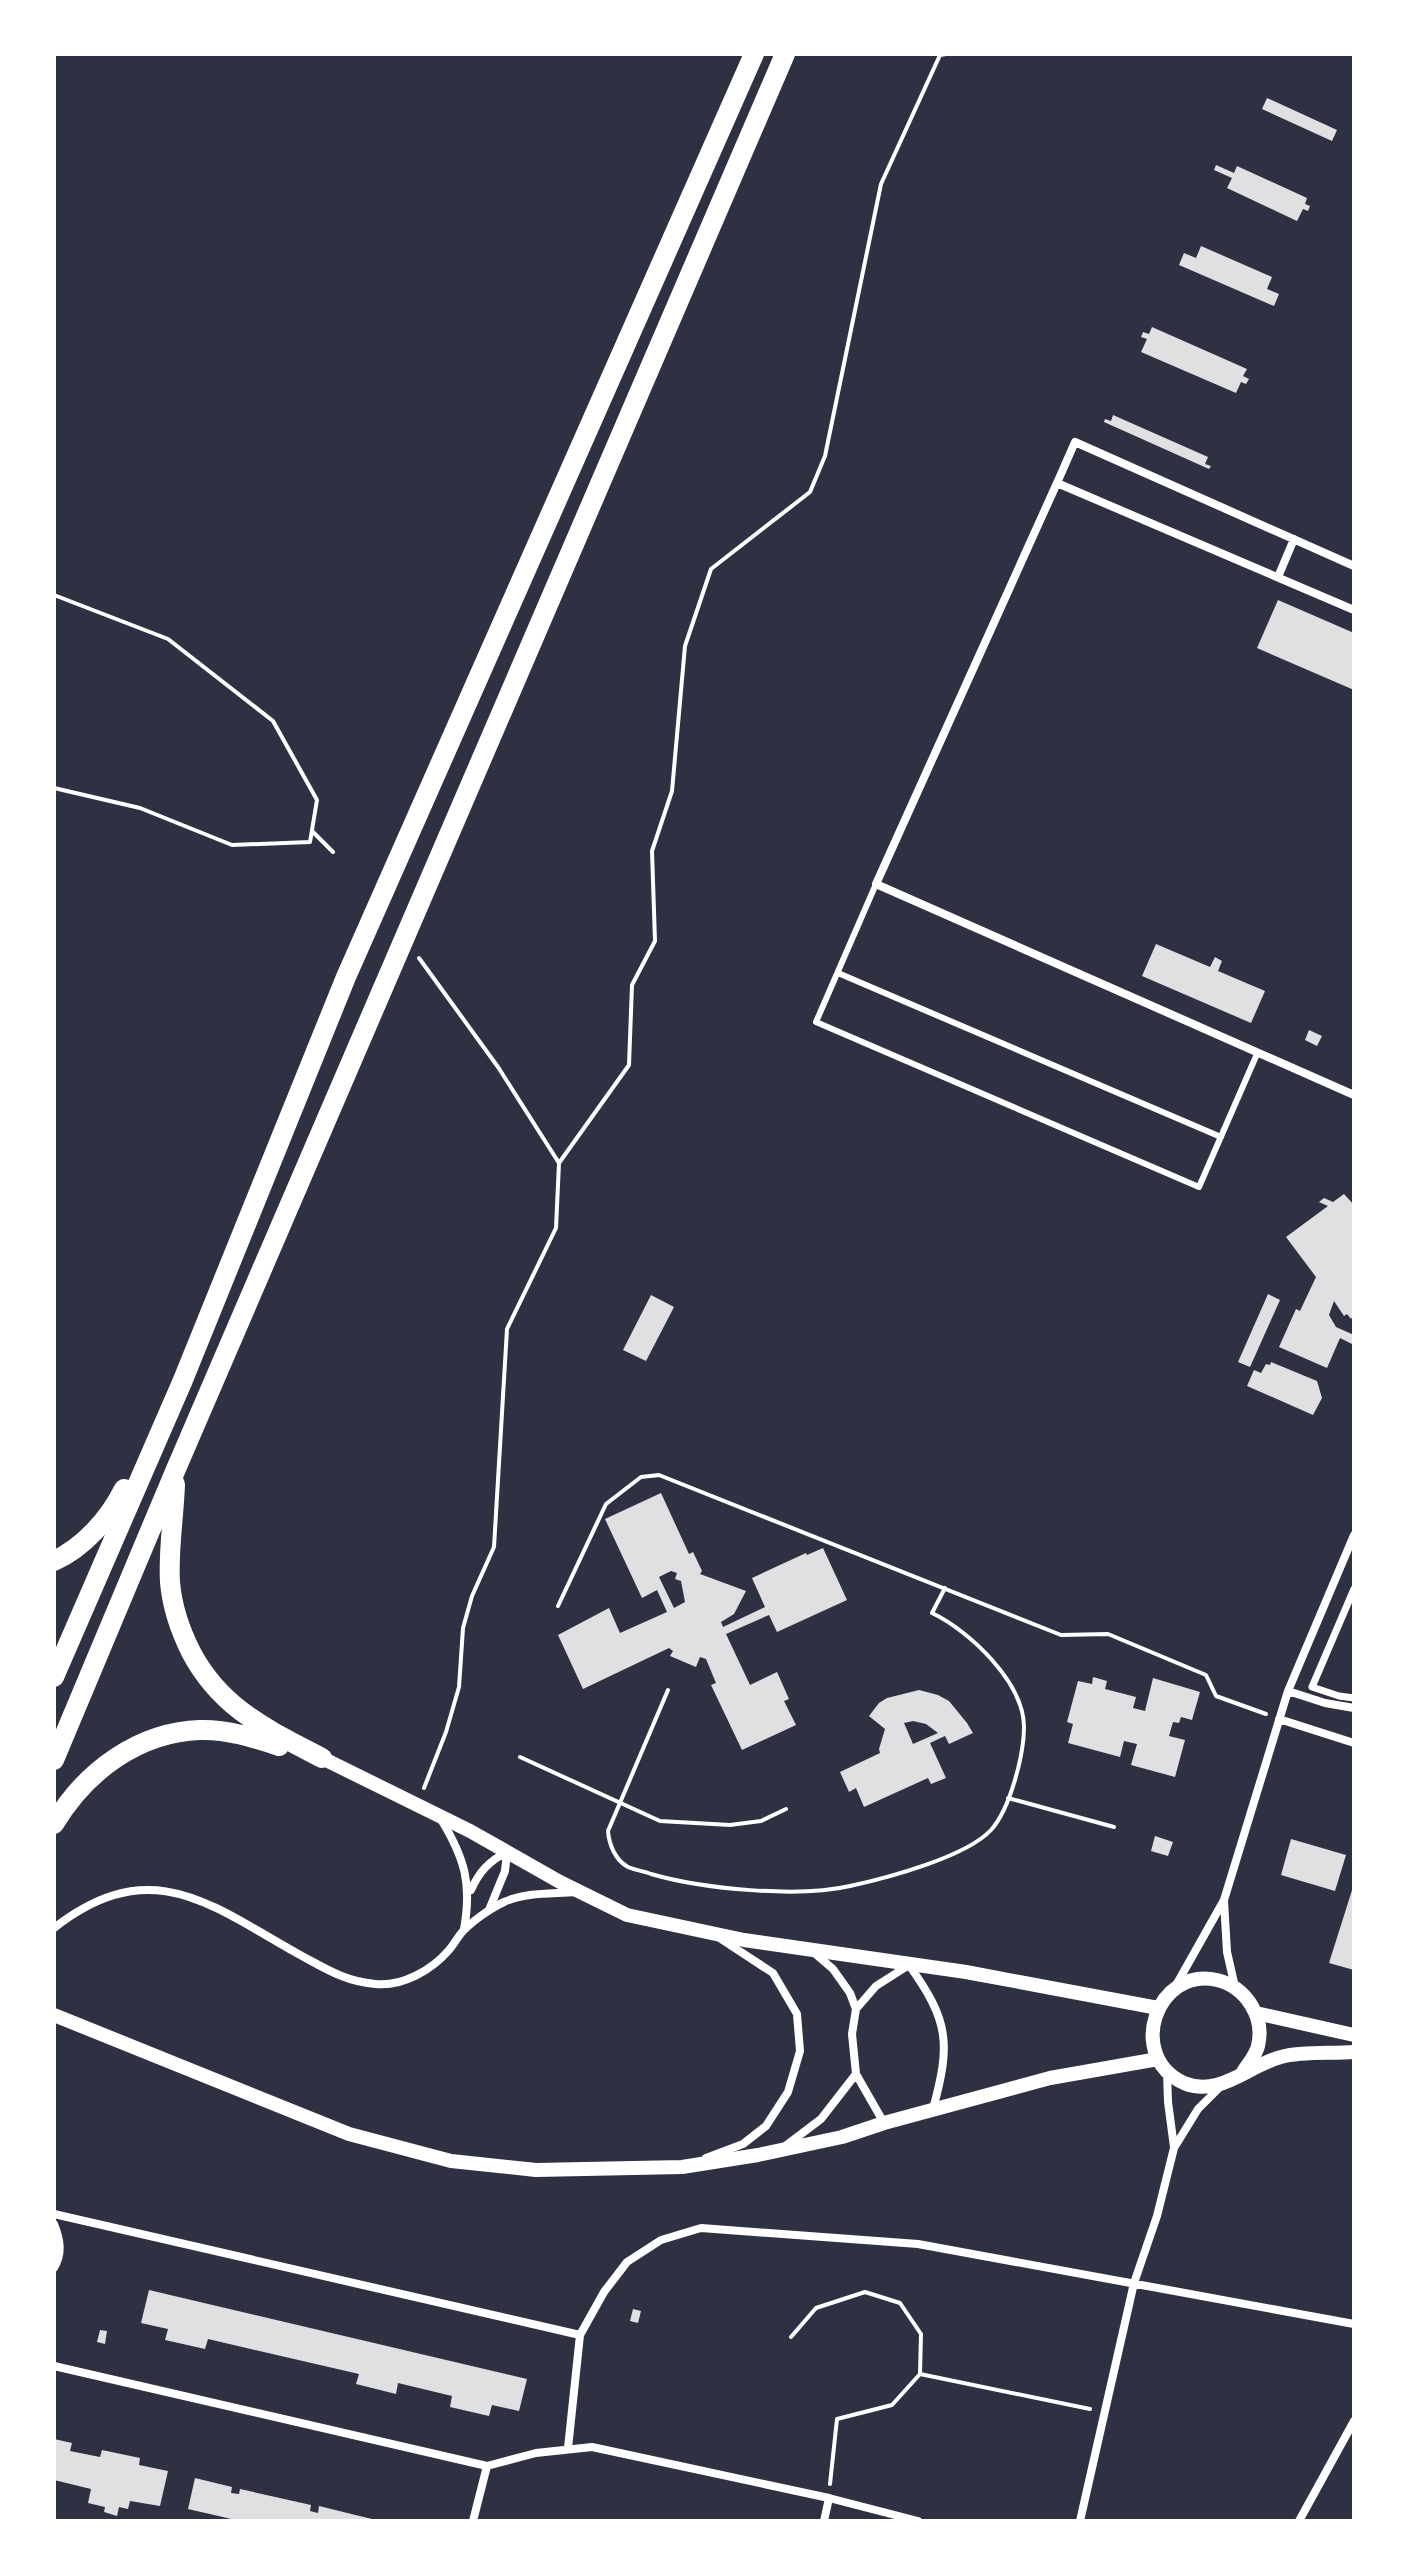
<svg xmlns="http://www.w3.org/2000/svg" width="1408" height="2575" viewBox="0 0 1408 2575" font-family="'Alegreya Sans',sans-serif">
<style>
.building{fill:#e0e0e3;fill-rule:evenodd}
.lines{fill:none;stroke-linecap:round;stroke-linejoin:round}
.path{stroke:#fff;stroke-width:4}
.service{stroke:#fff;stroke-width:6}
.pedestrian{stroke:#fff;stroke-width:7}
.minor{stroke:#fff;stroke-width:8}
.tertiary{stroke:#fff;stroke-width:14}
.trunk{stroke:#fff;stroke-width:20}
</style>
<rect width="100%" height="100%" fill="#2d3142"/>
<path class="building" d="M1267,98L1337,130L1332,141L1262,109Z
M1216,165L1234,173L1237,166L1307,198L1305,204L1310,206L1308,211L1303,209L1297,221L1227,188L1232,178L1214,170Z
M1201,246L1272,277L1267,289L1279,294L1274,306L1179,265L1184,253L1196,258Z
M1152,327L1247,369L1243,376L1249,379L1246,384L1241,382L1236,393L1141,352L1147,339L1141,337L1143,332L1149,334Z
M1113,415L1208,457L1205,464L1211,466L1209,469L1104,422L1105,419L1111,421Z
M1278,600L1354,633V690L1257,648Z
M1156,944L1210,967L1215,957L1222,961L1218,971L1265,991L1251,1023L1142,976Z
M1309,1030L1322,1036L1317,1046L1305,1040Z
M1344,1194L1354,1205V1314L1351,1319L1347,1314L1344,1316L1334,1301L1329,1315L1336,1327L1354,1335V1345L1340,1338L1327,1368L1279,1347L1296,1309L1300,1311L1316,1277L1286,1237L1328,1206L1319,1202L1324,1198L1333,1202Z
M1268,1294L1280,1300L1250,1367L1238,1362Z
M651,1295L674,1307L646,1361L623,1350Z
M1271,1362L1317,1381L1322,1398L1313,1415L1247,1386L1254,1370L1261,1373L1266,1364L1270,1365Z
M661,1493L689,1554L693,1552L702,1571L700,1574L746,1591L734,1614L721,1622L723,1627L765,1607L752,1578L806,1553L807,1555L823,1548L847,1600L777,1632L769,1615L726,1634L750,1685L777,1672L789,1699L784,1701L796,1725L742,1750L711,1685L716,1683L706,1659L700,1657L696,1667L670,1656L673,1651L669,1648L583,1689L558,1635L609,1608L620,1633L667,1612L657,1590L642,1598L605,1519ZM671,1571L677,1573L675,1579L681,1581L685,1602L674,1608L659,1577Z
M1093,1677L1107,1681L1105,1689L1136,1697L1133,1708L1145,1711L1153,1678L1200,1692L1192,1720L1181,1717L1179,1723L1173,1722L1169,1736L1185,1740L1175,1777L1131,1765L1137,1744L1124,1741L1120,1757L1068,1743L1073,1724L1067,1722L1078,1681L1092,1684Z
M919,1690L938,1695L949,1701L967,1723L973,1733L949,1744L945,1736L930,1743L946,1778L931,1784L928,1778L864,1807L856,1788L849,1792L840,1772L880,1753L879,1749L885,1729L869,1716L879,1703L887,1698ZM913,1721L926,1724L938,1733L913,1744L904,1723Z
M1155,1836L1173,1842L1168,1856L1151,1851Z
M1291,1839L1346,1855L1335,1891L1281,1875Z
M1353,1887H1354V1970L1329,1963Z
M149,2290L527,2379L519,2411L492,2405L489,2416L450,2407L452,2396L398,2383L396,2394L356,2384L359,2374L208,2339L205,2349L165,2340L168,2329L141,2323Z
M633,2309L641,2311L638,2323L630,2321Z
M100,2330L107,2331L105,2344L97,2342Z
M54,2439L72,2443L70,2451L100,2457L102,2450L140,2458L139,2465L168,2471L160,2506L130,2501L128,2509L119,2507L117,2516L104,2512L105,2507L88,2503L91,2489L54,2480Z
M195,2478L232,2487L231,2493L239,2494L240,2489L311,2505L310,2511L318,2513L319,2506L380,2521H240L188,2509Z"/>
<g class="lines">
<path class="path" d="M54,595L168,639L273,721L317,800L310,842L232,845L140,808L54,788
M312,831L333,852
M419,958L498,1067L559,1163
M558,1606L606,1504L641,1477L659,1475L1061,1635L1108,1634L1206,1675L1216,1696L1266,1714
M668,1690L608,1831C609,1844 615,1860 628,1867C634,1870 644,1871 651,1874C703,1889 798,1898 850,1886C887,1878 966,1857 991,1830C1010,1809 1024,1755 1024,1727C1024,1683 970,1631 932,1613L945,1588
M520,1757L660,1821L730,1825L761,1821L786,1809
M424,1788L446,1732L459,1687L463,1628L472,1596L494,1547L507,1329L556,1228L559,1163L629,1065L632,985L655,941L652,851L672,791L685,646L711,569L810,492L825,456L881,184L940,55L946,54
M1008,1798L1114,1827
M791,2337L816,2308L865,2292L900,2303L921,2334L920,2374L892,2405L837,2419L830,2484
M920,2374L1090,2409"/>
<path class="service" d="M876,884L816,1022L1199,1187L1257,1054
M838,973L1221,1137"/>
<path class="pedestrian" d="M1354,1589L1312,1687L1339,1696L1354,1698"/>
<path class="minor" d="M1057,483L876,884L1354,1095
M1354,566L1075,442L1057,483L1354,610
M1278,577L1294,539
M1288,1691L1325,1703L1354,1708
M1279,1719L1354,1743
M442,1821C465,1859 472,1885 464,1929
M471,1890C479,1872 489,1861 507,1852
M1224,1901L1227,1952L1235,1987
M489,1910L505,1871L507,1852
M54,1928C152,1852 210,1905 302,1956C328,1970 345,1981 375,1984C402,1987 432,1970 449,1950C455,1943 458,1936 464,1930C474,1920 491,1908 504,1902C526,1892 552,1894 576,1892
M812,1951L833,1969L850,1993L856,2009L852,2034L856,2074L884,2123
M1175,1987L1224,1900L1288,1691L1354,1535
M856,2009L876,1986L909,1965C949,2021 951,2043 933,2109
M1167,2072L1168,2102L1174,2147
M784,2147L821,2119L856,2074
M706,2158L743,2144L766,2126L788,2092L800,2051L797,2014L773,1973L721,1939
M54,2214L580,2335L568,2448
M54,2224C60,2239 63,2253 54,2268
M580,2335L604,2292L627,2262L661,2240L701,2228L918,2244L1354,2324
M54,2366L487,2466L536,2453L592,2447L829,2498L918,2521
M473,2521L487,2466
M824,2521L829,2498
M1080,2521L1134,2283L1157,2216L1174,2148L1198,2109L1221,2086
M1299,2521L1354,2421"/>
<path class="tertiary" d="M322,1758L470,1831L560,1882L627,1915L744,1940L966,1972L1158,2008
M1256,2013L1354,2035
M54,2015L349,2134L451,2161L536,2170L682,2167L758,2155L842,2137L884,2123L1050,2078L1158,2059
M1243,2072C1248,2064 1256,2055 1258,2046C1265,2017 1246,1987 1217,1980C1157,1966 1125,2056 1184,2083C1219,2098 1249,2065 1281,2057C1303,2051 1331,2054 1354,2052"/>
<path class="trunk" d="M175,1484C174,1516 168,1550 170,1582C172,1607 180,1630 191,1652C221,1709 267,1729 322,1758
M54,1561C84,1547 109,1519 124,1489
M54,1677L183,1380L346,977L754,54
M54,1760L176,1469L785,54
M54,1824C85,1772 138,1732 200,1730C226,1729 255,1738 279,1746"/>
</g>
<rect width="1408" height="2575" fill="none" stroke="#ffffff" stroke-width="112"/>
</svg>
